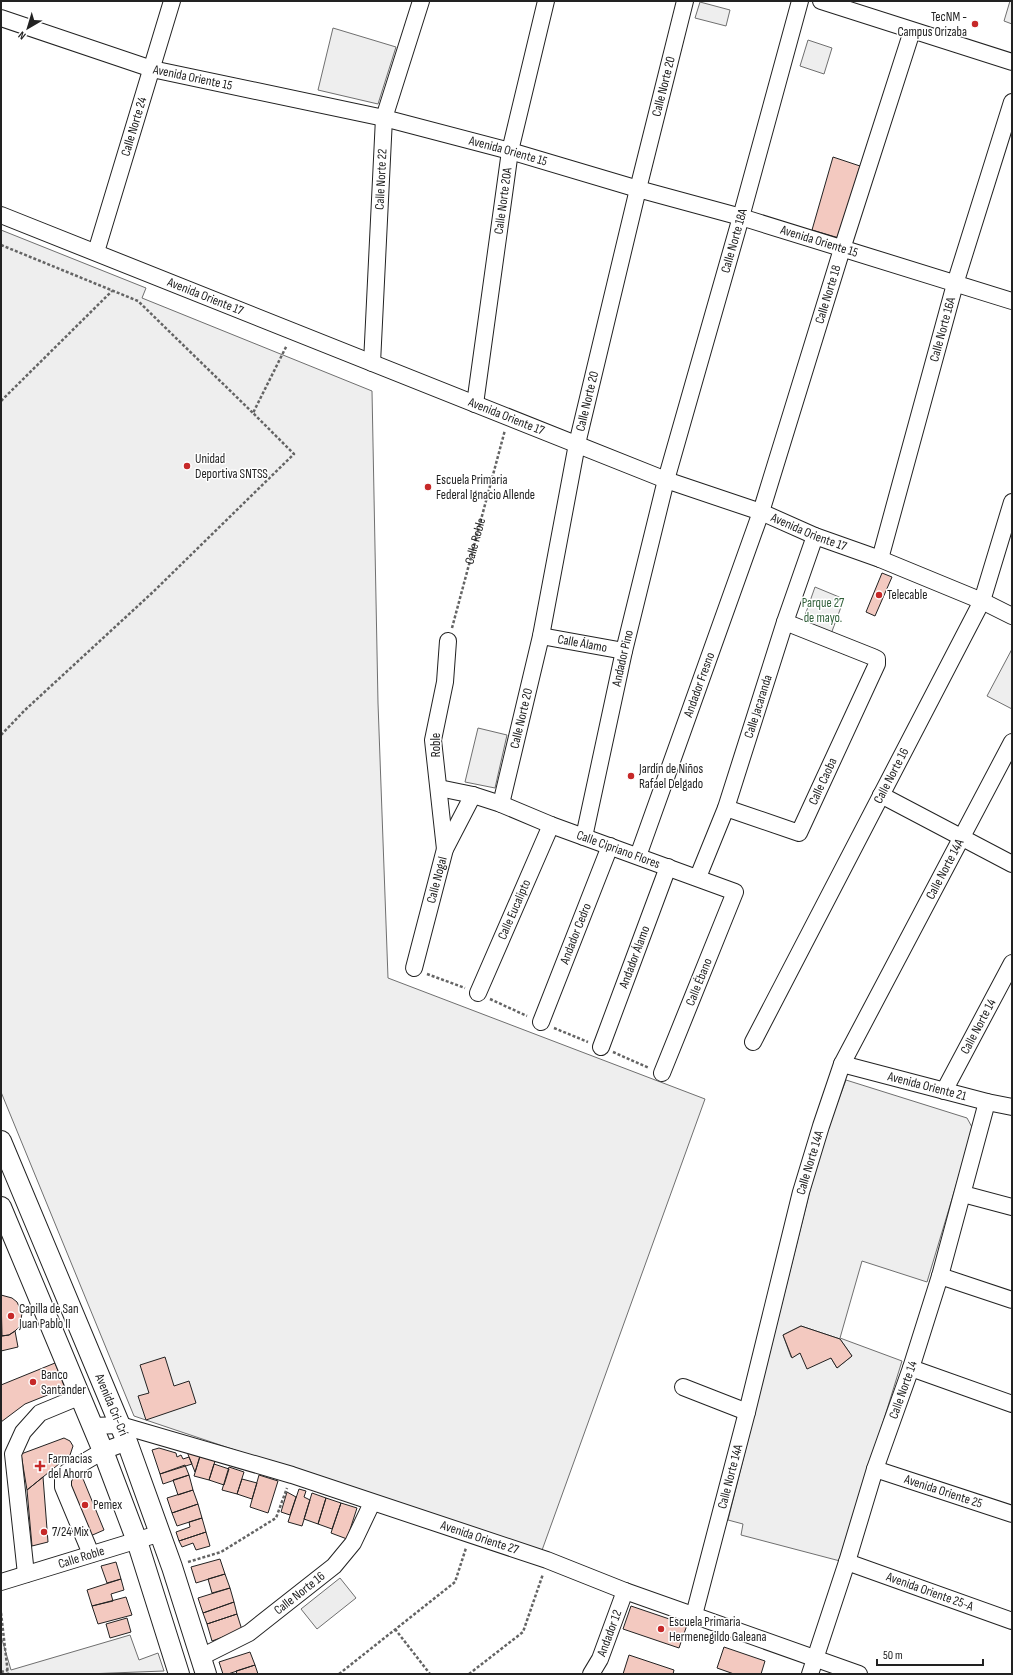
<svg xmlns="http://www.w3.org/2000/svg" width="1013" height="1675" viewBox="0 0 1013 1675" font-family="'Sofia Sans Condensed',sans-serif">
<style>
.green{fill:#eee;stroke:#6f6f6f;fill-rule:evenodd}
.parking{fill:#ededed;stroke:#6f6f6f}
.building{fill:#f3c9c0;stroke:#222}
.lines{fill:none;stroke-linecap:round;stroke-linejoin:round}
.minor-casing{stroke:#222;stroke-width:18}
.major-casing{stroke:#222;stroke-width:22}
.path{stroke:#646464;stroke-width:2.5;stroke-dasharray:3 2;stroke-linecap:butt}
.minor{stroke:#fff;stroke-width:16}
.major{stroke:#fff;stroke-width:20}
.poi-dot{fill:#c62828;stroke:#fff;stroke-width:1.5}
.labels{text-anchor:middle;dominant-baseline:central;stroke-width:3;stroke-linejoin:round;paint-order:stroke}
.poi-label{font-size:13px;fill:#222;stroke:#fff;text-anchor:start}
.street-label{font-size:13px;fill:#222;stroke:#fff}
.park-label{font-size:13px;fill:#2f5e38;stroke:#fff}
</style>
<rect width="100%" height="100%" fill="#fff"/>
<path class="green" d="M1010,1H1012V24L1004,21Z
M700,2L730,10L726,26L695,18Z
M333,28L396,47L378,104L318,90Z
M808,40L832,48L824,74L800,66Z
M1,230L146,288L142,298L372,391L378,703L388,978L705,1099L541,1553L134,1416L1,1092Z
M815,587L844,599L831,634L803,621Z
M1012,649V709L987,696Z
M478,728L507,735L495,788L465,782Z
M846,1080L967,1118L973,1129L927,1282L862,1261L840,1338L902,1361L840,1561L741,1535L743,1524L728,1520L821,1146ZM801,1326L840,1339L852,1356L837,1368L831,1358L800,1353L791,1357L783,1335Z
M130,1635L139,1660L158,1653L164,1671L86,1674H1V1636L11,1670Z"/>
<path class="parking" d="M340,1578L356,1598L317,1629L301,1609Z"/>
<path class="building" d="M833,157L860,166L839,238L812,230Z
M882,573L892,577L875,616L866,612Z
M1,1295L12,1298L17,1302L22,1313L20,1326L15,1331L9,1335L2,1336Z
M801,1326L840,1339L852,1356L837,1368L831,1358L807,1369L800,1353L792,1358L783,1335Z
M15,1331L18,1347L1,1351V1336L9,1335Z
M165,1357L174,1386L189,1381L196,1403L146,1420L138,1396L149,1393L140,1365Z
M55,1363L65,1388L25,1404L1,1422V1385Z
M64,1438L70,1441L73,1446L70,1455L27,1490L21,1454Z
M159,1448L176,1453L177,1457L181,1455L183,1459L189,1457L192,1464L160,1474L152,1450Z
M186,1449L201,1453L195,1472L189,1457Z
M201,1453L216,1458L209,1480L194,1476Z
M214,1464L229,1469L224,1485L209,1480Z
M185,1465L189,1475L163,1484L160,1474Z
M229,1467L244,1472L237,1494L222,1490Z
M81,1474L104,1530L88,1537L65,1480Z
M189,1475L193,1490L178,1495L173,1480Z
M259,1475L278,1481L268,1513L250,1507Z
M43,1477L48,1542L32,1546L27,1490Z
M242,1479L257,1483L252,1499L237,1494Z
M299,1489L306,1491L304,1497L310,1500L302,1526L288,1522Z
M193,1490L198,1504L172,1513L167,1498Z
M287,1492L296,1497L290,1515L281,1512Z
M312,1493L326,1498L318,1524L304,1519Z
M326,1498L341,1503L332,1529L318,1524Z
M341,1503L357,1508L347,1539L331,1533Z
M198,1504L202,1518L177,1526L172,1513Z
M202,1518L206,1532L179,1541L176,1532L190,1527L189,1522Z
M206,1532L210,1546L196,1550L193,1543L182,1547L179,1541Z
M220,1559L225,1574L196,1583L191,1567Z
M116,1562L121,1579L107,1583L101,1566Z
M225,1574L230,1588L212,1593L208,1579Z
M121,1579L124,1590L111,1594L113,1601L92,1606L87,1590Z
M230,1588L234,1602L203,1613L198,1598Z
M126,1597L132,1615L98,1624L92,1606Z
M234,1602L237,1614L207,1624L203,1613Z
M631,1606L687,1625L679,1648L623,1629Z
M237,1614L242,1630L212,1641L207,1624Z
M127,1618L131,1632L110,1638L106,1624Z
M724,1647L765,1661L761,1674H734L717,1668Z
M250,1652L255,1665L228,1674H223L219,1662Z
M629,1655L674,1670L673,1674H623Z
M255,1665L258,1674H237L236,1671Z"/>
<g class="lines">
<defs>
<g id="minor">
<path d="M821,1L1012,62"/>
<path id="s2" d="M1,18L152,69L384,118L510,151L638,189L741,217L1012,301"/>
<path id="s3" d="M1,215L666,480L761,512L815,536L880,559L982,601L1012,616"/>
<path id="s4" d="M96,252L172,1"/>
<path id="s5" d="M372,363L384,118L421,1"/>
<path id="s6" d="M475,404L510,151L546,1"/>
<path id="s7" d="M880,559L955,284L1012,102"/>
<path id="s8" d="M541,636L624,651"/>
<path id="s9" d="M439,788L473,795L501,804L551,825L735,892L662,1073"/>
<path d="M881,795L1012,864"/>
<path id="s10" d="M501,804L541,636L577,444L638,189L685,1"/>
<path id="s11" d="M726,808L799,833L877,664V659L873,657L785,622"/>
<path id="s12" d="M584,837L624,651L666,480L741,217L800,1"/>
<path d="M445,849L433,740L445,682L448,641"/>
<path id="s13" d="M638,856L761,512L842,249L912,31"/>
<path id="s14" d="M698,877L726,808L785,622L815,536"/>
<path id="s15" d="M414,968L445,849L473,795"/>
<path id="s16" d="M478,993L551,825"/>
<path id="s17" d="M541,1022L610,846"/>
<path id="s18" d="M753,1042L982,601L1012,502"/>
<path id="s19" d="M601,1047L668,867"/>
<path id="s20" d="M842,1064L987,1102L1012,1107"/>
<path id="s21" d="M944,1091L1012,963"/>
<path d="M963,1194L1012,1207"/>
<path d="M940,1276L1012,1300"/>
<path d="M911,1368L1012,1404"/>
<path d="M683,1387L747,1412"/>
<path id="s22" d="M93,1426L120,1425L292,1475L547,1560L625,1591L859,1674"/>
<path id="s23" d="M875,1469L1012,1514"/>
<path d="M91,1554L63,1487V1479L67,1472L103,1451L127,1442"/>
<path id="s24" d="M847,1562L1012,1621"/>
<path d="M26,1574L13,1454L23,1432L40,1413L81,1396"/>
<path id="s25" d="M1,1582L161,1533"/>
<path id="s26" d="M694,1615L747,1412L801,1192L821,1126L842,1064L1012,742"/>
<path id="s27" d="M201,1657L249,1633L334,1566L353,1543L372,1503"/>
<path id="s28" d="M591,1674L600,1659L625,1591"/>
<path id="s29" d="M810,1674L847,1562L875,1469L911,1368L940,1276L987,1102"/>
</g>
<g id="major">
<path id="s30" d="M1,1141L127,1442L172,1567L206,1674"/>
<path d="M1,1207L103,1451L137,1541L179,1674"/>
</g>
</defs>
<use href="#minor" class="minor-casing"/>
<use href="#major" class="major-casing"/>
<g class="path">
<path d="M1,245L138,301L253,413"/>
<path d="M1,401L112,291"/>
<path id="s1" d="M452,628L505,430"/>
<path d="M1,735L25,710L153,592L294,454L253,413L287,345"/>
<path d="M427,974L465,988"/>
<path d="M490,999L527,1016"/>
<path d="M554,1028L588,1042"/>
<path d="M613,1052L649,1068"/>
<path d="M188,1562L221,1552L276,1518L287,1488"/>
<path d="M1,1613L8,1674"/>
<path d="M395,1629L430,1674"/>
<path d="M1,1672L8,1670"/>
<path d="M339,1674L455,1582L466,1548"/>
<path d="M469,1674L523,1632L543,1574"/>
</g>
<use href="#minor" class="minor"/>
<use href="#major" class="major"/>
</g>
<g class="poi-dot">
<circle cx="975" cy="24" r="4"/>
<circle cx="187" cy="466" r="4"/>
<circle cx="428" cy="487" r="4"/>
<circle cx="879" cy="595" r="4"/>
<circle cx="631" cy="776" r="4"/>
<circle cx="11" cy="1316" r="4"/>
<circle cx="33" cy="1382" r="4"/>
<path d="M38 1460h4v4h4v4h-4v4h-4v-4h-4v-4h4z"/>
<circle cx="85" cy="1505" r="4"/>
<circle cx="44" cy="1532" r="4"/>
<circle cx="661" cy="1629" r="4"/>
</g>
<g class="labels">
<g class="poi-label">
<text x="967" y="17" text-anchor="end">TecNM -<tspan x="967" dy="15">Campus Orizaba</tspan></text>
<text x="195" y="459">Unidad<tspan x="195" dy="15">Deportiva SNTSS</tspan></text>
<text x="436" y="480">Escuela Primaria<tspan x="436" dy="15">Federal Ignacio Allende</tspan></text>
<text x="887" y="595">Telecable</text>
<text x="639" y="769">Jardín de Niños<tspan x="639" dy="15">Rafael Delgado</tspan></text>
<text x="19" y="1309">Capilla de San<tspan x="19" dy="15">Juan Pablo II</tspan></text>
<text x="41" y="1375">Banco<tspan x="41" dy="15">Santander</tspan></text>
<text x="48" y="1459">Farmacias<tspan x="48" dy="15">del Ahorro</tspan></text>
<text x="93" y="1505">Pemex</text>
<text x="52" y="1532">7/24 Mix</text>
<text x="669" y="1622">Escuela Primaria<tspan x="669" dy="15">Hermenegildo Galeana</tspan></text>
</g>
<g class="street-label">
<text stroke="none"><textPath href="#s2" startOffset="201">Avenida Oriente 15</textPath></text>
<text stroke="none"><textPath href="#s10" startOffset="736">Calle Norte 20</textPath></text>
<text stroke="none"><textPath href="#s4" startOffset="131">Calle Norte 24</textPath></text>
<text stroke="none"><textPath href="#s2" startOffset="525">Avenida Oriente 15</textPath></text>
<text stroke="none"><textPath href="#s5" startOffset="184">Calle Norte 22</textPath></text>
<text stroke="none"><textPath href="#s6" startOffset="205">Calle Norte 20A</textPath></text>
<text stroke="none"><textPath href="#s12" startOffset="615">Calle Norte 18A</textPath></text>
<text stroke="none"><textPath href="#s2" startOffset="849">Avenida Oriente 15</textPath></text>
<text stroke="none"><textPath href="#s13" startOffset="593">Calle Norte 18</textPath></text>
<text stroke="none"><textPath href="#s3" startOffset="220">Avenida Oriente 17</textPath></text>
<text stroke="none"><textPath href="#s7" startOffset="238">Calle Norte 16A</textPath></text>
<text stroke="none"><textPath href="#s10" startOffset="412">Calle Norte 20</textPath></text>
<text stroke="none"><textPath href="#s3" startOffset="544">Avenida Oriente 17</textPath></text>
<text stroke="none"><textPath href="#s3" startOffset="868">Avenida Oriente 17</textPath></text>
<text stroke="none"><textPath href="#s1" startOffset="90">Calle Roble</textPath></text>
<text stroke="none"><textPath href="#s8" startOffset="42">Calle Álamo</textPath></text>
<text stroke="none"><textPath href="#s12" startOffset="183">Andador Pino</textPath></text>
<text stroke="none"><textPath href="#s13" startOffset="182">Andador Fresno</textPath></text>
<text stroke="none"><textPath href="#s14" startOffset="181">Calle Jacaranda</textPath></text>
<text stroke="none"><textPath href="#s10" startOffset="88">Calle Norte 20</textPath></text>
<text transform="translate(436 745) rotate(-90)">Roble</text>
<text stroke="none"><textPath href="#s18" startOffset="300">Calle Norte 16</textPath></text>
<text stroke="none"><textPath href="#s11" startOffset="134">Calle Caoba</textPath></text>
<text stroke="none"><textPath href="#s9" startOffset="190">Calle Cipriano Flores</textPath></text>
<text stroke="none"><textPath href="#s26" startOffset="791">Calle Norte 14A</textPath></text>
<text stroke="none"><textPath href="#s15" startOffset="91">Calle Nogal</textPath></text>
<text stroke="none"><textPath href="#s16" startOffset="91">Calle Eucalipto</textPath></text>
<text stroke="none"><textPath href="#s17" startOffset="95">Andador Cedro</textPath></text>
<text stroke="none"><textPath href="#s19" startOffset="96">Andador Álamo</textPath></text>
<text transform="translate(699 982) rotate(-68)">Calle Ébano</text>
<text stroke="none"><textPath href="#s21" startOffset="73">Calle Norte 14</textPath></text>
<text stroke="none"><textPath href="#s20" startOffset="88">Avenida Oriente 21</textPath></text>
<text stroke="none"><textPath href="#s26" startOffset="467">Calle Norte 14A</textPath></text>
<text stroke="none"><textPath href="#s29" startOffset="299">Calle Norte 14</textPath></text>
<text stroke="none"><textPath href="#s30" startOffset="286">Avenida Cri-Crí</textPath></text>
<text stroke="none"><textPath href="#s26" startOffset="143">Calle Norte 14A</textPath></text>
<text stroke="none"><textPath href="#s23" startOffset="72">Avenida Oriente 25</textPath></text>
<text stroke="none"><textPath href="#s22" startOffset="404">Avenida Oriente 27</textPath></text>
<text stroke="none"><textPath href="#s25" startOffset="84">Calle Roble</textPath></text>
<text stroke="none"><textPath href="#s24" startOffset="88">Avenida Oriente 25-A</textPath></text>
<text stroke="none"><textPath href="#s27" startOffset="118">Calle Norte 16</textPath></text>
<text stroke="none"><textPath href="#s28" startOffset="45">Andador 12</textPath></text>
</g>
<g class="park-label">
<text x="823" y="603">Parque 27<tspan x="823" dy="15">de mayo.</tspan></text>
</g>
</g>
<rect width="1013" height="1675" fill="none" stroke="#222222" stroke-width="4"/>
<g transform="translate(28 28) rotate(218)" stroke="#ffffff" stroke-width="3" paint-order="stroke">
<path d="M0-3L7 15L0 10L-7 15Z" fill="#222222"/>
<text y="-6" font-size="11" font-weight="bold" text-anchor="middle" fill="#222222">N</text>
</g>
<path d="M877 1659v6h106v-6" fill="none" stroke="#222222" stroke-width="2"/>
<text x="883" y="1659" font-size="12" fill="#222222" stroke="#ffffff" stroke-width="3" paint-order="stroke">50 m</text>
</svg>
